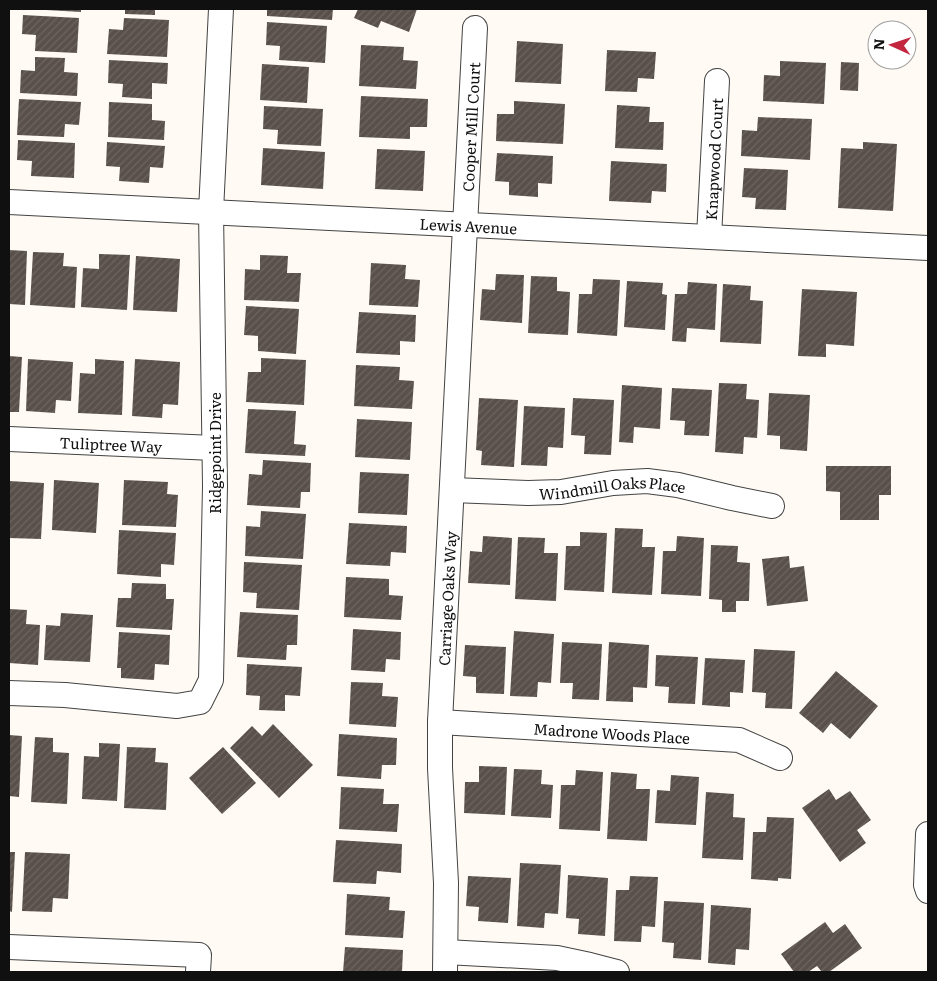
<svg xmlns="http://www.w3.org/2000/svg" width="937" height="981" viewBox="0 0 937 981" font-family="Literata,serif">
<style>
.building{fill:url(#building-hatch)}
.lines{fill:none;stroke-linecap:round;stroke-linejoin:round}
.street-casing{stroke:#434343;stroke-width:26}
.street{stroke:#fff;stroke-width:24}
.labels{text-anchor:middle;dominant-baseline:central;stroke-width:5;stroke-linejoin:round;paint-order:stroke}
.street-label{font-size:15px;fill:#101010;stroke:#fff}
</style>
<defs>
<pattern id="building-hatch" width="6" height="6" patternUnits="userSpaceOnUse" patternTransform="scale(1.25)"><rect width="6" height="6" fill="#59504c"/><path d="M-1 1l2-2M0 6l6-6M5 7l2-2" fill="none" stroke="#6c6561"/></pattern>
</defs>
<rect width="100%" height="100%" fill="#fffbf4"/>
<path class="building" d="M46,9H81V12L46,10Z
M125,9H155V15L125,14Z
M267,9H333L332,20L267,16Z
M358,9H417L409,32L381,21L378,28L354,18Z
M23,15L79,18L77,53L35,51L36,35L22,34Z
M124,18L169,20L167,57L107,54L109,29L123,30Z
M267,22L327,26L325,63L279,60L280,46L266,45Z
M517,41L563,44L561,84L515,82Z
M361,45L404,47L403,60L418,61L416,89L359,86Z
M607,50L656,52L654,79L638,78L637,92L605,91Z
M35,57L65,58L64,72L78,73L77,96L20,93L21,70L35,71Z
M109,60L168,63L167,84L152,83V99L122,97L123,84L108,83Z
M780,61L826,63L824,104L763,101L764,75L780,76Z
M841,62L859,63L858,91L840,90Z
M262,64L309,67L307,103L260,100Z
M361,96L428,99L427,127H410V139L359,137Z
M19,99L81,102L79,125L65,124L64,137L17,135Z
M514,101L565,104L563,144L496,141L497,114H514Z
M109,102L152,104V120L165,121L164,140L108,137Z
M617,105L650,107L649,122H664L663,150L615,148Z
M264,106L323,109L321,146L277,144L278,130L263,129Z
M758,117L812,119L810,160L741,156L742,130L757,131Z
M18,140L75,143L74,178L31,176L32,161L17,160Z
M107,142L165,146L163,168L150,167L149,183L119,181L120,167L106,166Z
M863,142L897,144L893,211L838,208L841,148L863,149Z
M263,148L325,152L323,189L261,185Z
M377,149L425,151L423,191L375,189Z
M497,153L553,156L552,184L538,183V197L509,195V182L495,181Z
M611,161L667,164L666,192L652,191L651,203L609,201Z
M744,168L788,170L786,210L755,209L756,198L742,197Z
M9,250L27,251L25,305L9,304Z
M33,252L64,253L63,266L77,267L75,308L30,305Z
M99,254L130,255L127,310L81,307L83,268L99,269Z
M260,255L288,256L287,273H301L299,302L244,300L245,269L260,270Z
M136,256L180,259L177,312L133,310Z
M371,263L406,265L405,279L420,280L418,307L369,305Z
M496,274L524,275L522,323L480,320L482,289L495,290Z
M531,276L557,277V291L570,292L568,335L528,333Z
M593,279L620,280L617,336L577,333L579,294H592Z
M627,281L663,283L662,294L667,295L665,330L624,327Z
M688,282L717,284L715,330L687,328L686,342L672,341L675,294H687Z
M723,284L751,286L750,300L763,301L761,344L720,342Z
M802,289L857,292L854,346L826,344V357L798,356Z
M246,306L299,309L296,354L258,351V336L244,335Z
M359,312L416,315L415,342L400,341V355L356,353Z
M9,356L22,357L19,412H9Z
M261,358L306,360L304,405L246,402L248,372H261Z
M28,359L73,362L71,401L56,400L55,413L26,411Z
M95,359L124,361L122,415L78,413L80,373L95,374Z
M135,359L180,362L178,405L163,404L162,418L132,416Z
M356,365L400,367L399,380L414,381L412,409L354,406Z
M719,383L747,384L746,399L759,400L757,438L744,437L743,454L715,452Z
M622,385L662,388L660,429L634,427L633,443L619,442Z
M672,388L712,390L709,436L684,435L685,421L670,420Z
M769,393L810,395L807,451L780,449V436L767,435Z
M479,398L518,400L514,467L481,465L482,451L476,450Z
M573,398L614,400L611,455L584,454L585,436L571,435Z
M524,406L565,408L563,448L548,447L547,466L521,465Z
M248,409L296,411L294,444L306,445L305,456L245,453Z
M357,419L412,422L410,460L355,457Z
M263,460L311,463L310,492H301L300,508L247,505L249,474L262,475Z
M826,466H891V495H879V520H840V492L826,491Z
M360,472L409,474L407,515L358,513Z
M54,480L99,483L96,533L52,530Z
M124,480L168,482L167,494L178,495L176,527L122,525Z
M9,481L44,483L41,539L9,538Z
M261,511L306,514L303,559L245,556L246,526L260,527Z
M349,523L407,526L406,553L391,552L390,566L346,564Z
M615,528L643,529L642,547H655L652,595L612,593Z
M119,530L176,533L174,565L161,564V577L117,574Z
M580,532L607,533L604,592L564,590L566,546H580Z
M483,536L512,538L510,585L468,583L470,551L482,552Z
M677,536L704,538L701,596L661,594L663,551H676Z
M518,537L545,538L544,553H558L556,601L515,599Z
M711,545L738,546L737,562L750,563L749,601H736V612H722V600L709,599Z
M789,556L790,568L804,566L808,601L767,606L762,559Z
M244,562L302,565L299,610L256,608L257,593L243,592Z
M346,577L389,579V595L403,596L401,620L344,617Z
M132,583L166,584V599H174L172,630L116,627L118,598H131Z
M9,609L27,610L26,624L40,625L38,665L9,663Z
M240,612L298,615L297,645H287L286,660L237,657Z
M61,613L93,615L90,662L44,660L46,625L60,626Z
M353,629L401,632L400,660L386,659L385,672L351,670Z
M514,631L554,634L551,683L538,682L537,697L510,696Z
M119,632L170,635L169,665L155,664L154,680L121,678V668H117Z
M562,642L602,644L599,700L572,699L573,683H560Z
M609,642L649,645L647,688L633,687V702L606,701Z
M465,645L506,647L504,694L476,693V677L463,676Z
M754,649L795,651L792,709L765,708L766,693L752,692Z
M656,655L698,657L695,704L668,703L669,687L655,686Z
M705,658L745,660L743,693L730,692V707L702,705Z
M247,664L302,667L300,696L285,695V711L259,710L260,696L246,695Z
M836,671L878,706L850,739L831,723L823,733L799,713Z
M351,682L383,683L382,696L398,697L396,727L349,724Z
M273,724L313,765L279,798L230,748L252,726L262,736Z
M339,734L397,738L396,765H382L381,779L337,776Z
M9,735L22,736L19,797L9,796Z
M35,737L53,738V752L69,753L67,804L31,802Z
M99,743L120,744L117,801L82,799L84,756L99,757Z
M127,747L156,748L155,762L168,763L166,810L124,808Z
M223,747L256,783L222,814L189,778Z
M479,766L507,767L505,815L464,813L465,782H479Z
M514,769L542,770L541,784L553,785L551,818L511,816Z
M576,770L603,772L600,831L559,829L561,785H575Z
M611,772L637,774L636,789H650L647,841L607,839Z
M671,775L699,777L696,825L655,823L657,790L670,791Z
M341,787L384,789L383,804H399L397,832L339,829Z
M829,789L836,800L850,791L871,820L857,830L866,843L840,862L802,808Z
M706,792L734,794L733,817L745,818L743,860L702,858Z
M767,817L794,818L791,879L778,878V881L751,879L753,832H766Z
M336,840L402,844L401,873L377,871L376,884L333,882Z
M9,852H15L12,912L9,911Z
M25,852L70,854L68,899L53,898L52,912L22,911Z
M520,863L561,865L558,914L545,913L544,928L517,926Z
M568,875L608,878L605,936L578,934L579,919L566,918Z
M468,876L511,878L508,923L478,921L479,907L466,906Z
M630,876L658,877L655,927L642,926L641,942L614,941L616,890H629Z
M347,894L390,897L389,910L405,911L403,938L345,935Z
M664,901L704,903L701,960L673,958L674,943L662,942Z
M711,905L751,908L749,950L736,949L735,965L708,963Z
M825,922L833,933L845,924L862,948L829,972H822L817,966L808,972H794L781,954Z
M345,947L403,950L402,972H343Z"/>
<g class="lines">
<defs>
<g id="street">
<path id="s1" d="M9,202L928,248"/>
<path id="s2" d="M709,237L717,81"/>
<path id="s3" d="M9,439L214,448"/>
<path id="s4" d="M452,490L528,493L561,492L613,483L647,481L678,485L732,498L772,506"/>
<path d="M9,693L65,695L177,706L200,702L211,680L215,486L211,211L221,9"/>
<path id="s5" d="M440,722L739,740L780,758"/>
<path d="M928,834L926,885L928,891"/>
<path d="M9,947L199,955L198,972"/>
<path d="M446,952L557,958L590,965L617,972"/>
<path id="s6" d="M445,972L446,883L440,768V722L475,28"/>
</g>
</defs>
<use href="#street" class="street-casing"/>
<use href="#street" class="street"/>
</g>
<g class="labels">
<g class="street-label">
<text stroke="none"><textPath href="#s6" startOffset="846">Cooper Mill Court</textPath></text>
<text stroke="none"><textPath href="#s2" startOffset="78">Knapwood Court</textPath></text>
<text stroke="none"><textPath href="#s1" startOffset="460">Lewis Avenue</textPath></text>
<text stroke="none"><textPath href="#s3" startOffset="102">Tuliptree Way</textPath></text>
<text transform="translate(214 453) rotate(-90)">Ridgepoint Drive</text>
<text stroke="none"><textPath href="#s4" startOffset="161">Windmill Oaks Place</textPath></text>
<text stroke="none"><textPath href="#s6" startOffset="374">Carriage Oaks Way</textPath></text>
<text stroke="none"><textPath href="#s5" startOffset="172">Madrone Woods Place</textPath></text>
</g>
</g>
<rect width="937" height="981" fill="none" stroke="#101010" stroke-width="20"/>
<g transform="translate(892 45) rotate(273)"><circle r="24" fill="#ffffff" stroke="#9f9f9f"/>
<path d="M0-4L9 19L0 12L-9 19Z" fill="#c3263f"/>
<text y="-8" font-size="14" font-weight="bold" text-anchor="middle" fill="#101010">N</text>
</g>
</svg>
